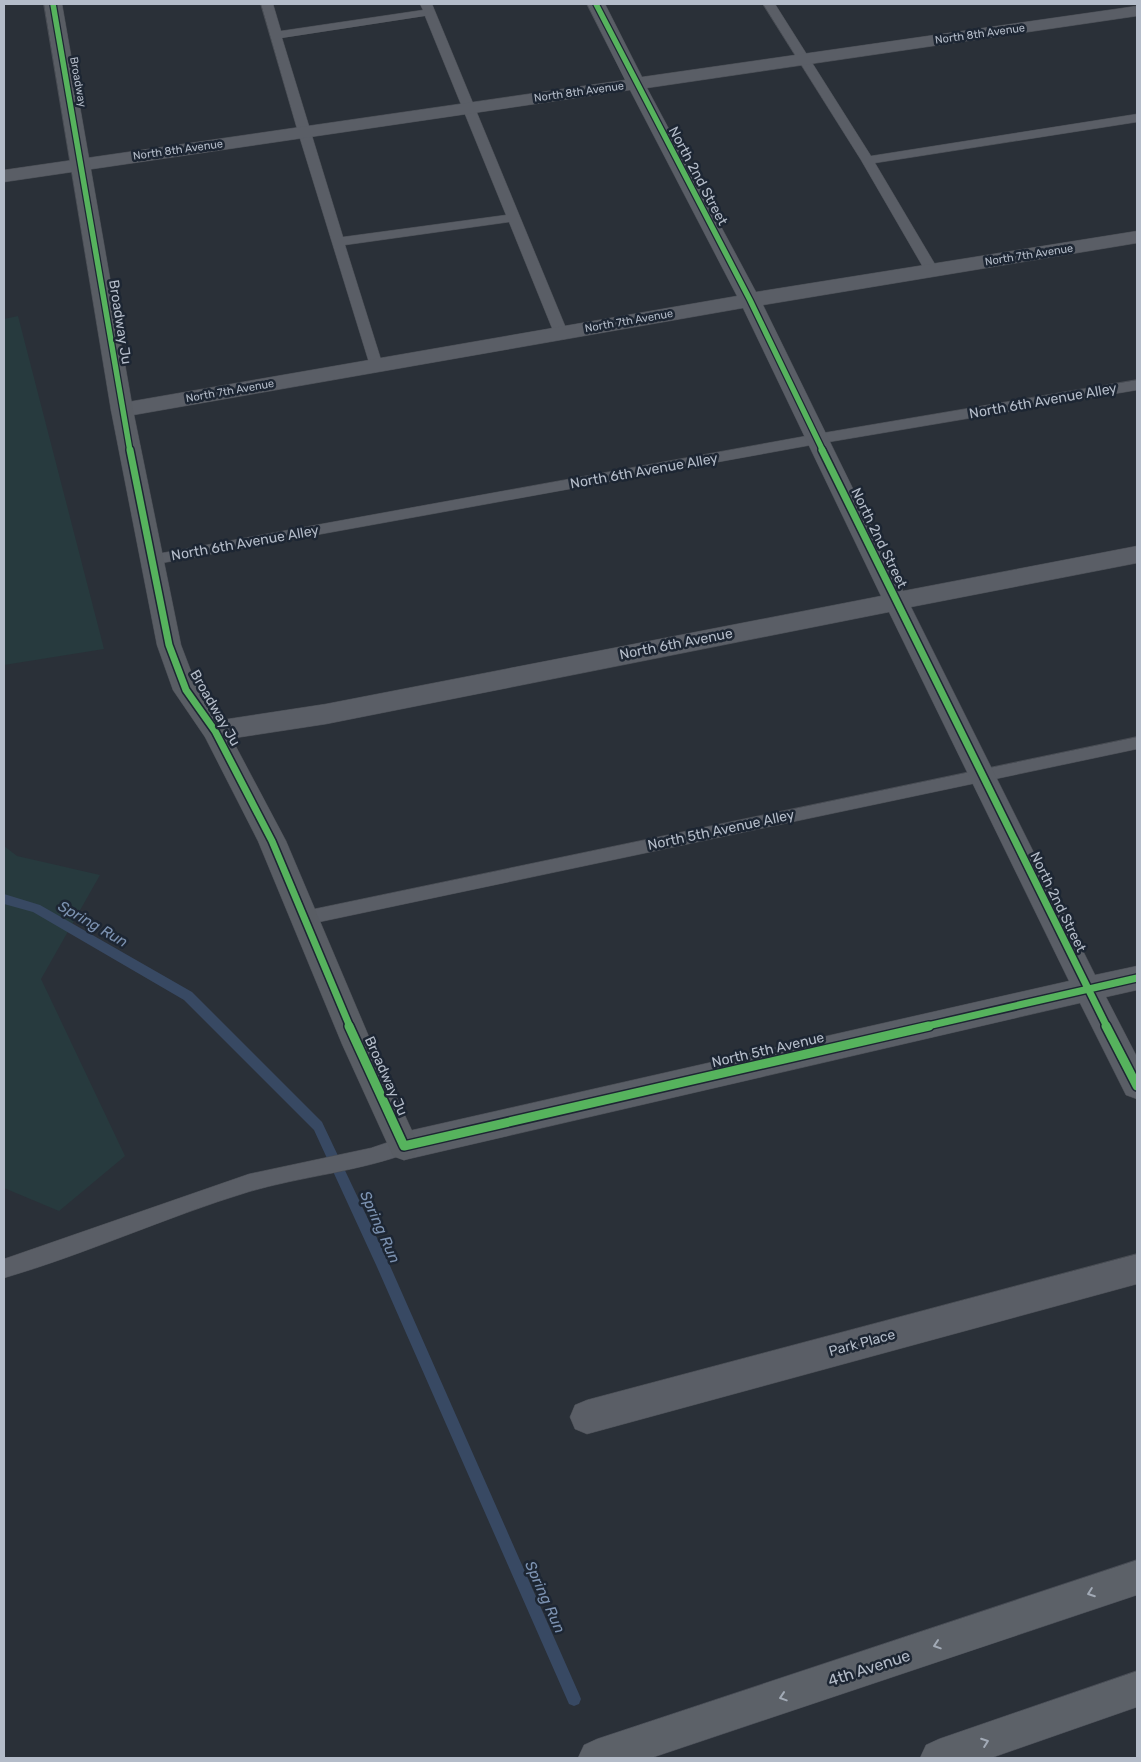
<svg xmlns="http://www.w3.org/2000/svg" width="1141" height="1762" viewBox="0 0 1141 1762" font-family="Rubik,sans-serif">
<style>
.green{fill:#273a3e}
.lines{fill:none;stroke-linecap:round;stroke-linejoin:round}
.stream{fill:#384963;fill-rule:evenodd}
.lane-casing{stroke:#484c53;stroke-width:1}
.street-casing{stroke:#484c53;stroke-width:1}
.secondary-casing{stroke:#484c53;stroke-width:1}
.primary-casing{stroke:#484c55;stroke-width:1}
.lane{fill:#5a5e66;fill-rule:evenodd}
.street{fill:#5a5e66;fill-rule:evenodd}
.secondary{fill:#595d64;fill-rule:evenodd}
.primary{fill:#5c6168;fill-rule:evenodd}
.cycleway-far2-casing{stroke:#1d2633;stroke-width:8}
.cycleway-far1-casing{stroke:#1d2633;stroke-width:10}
.cycleway-casing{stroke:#1d2633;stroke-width:12}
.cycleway-far2{stroke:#56b35d;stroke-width:5.5}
.cycleway-far1{stroke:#56b35d;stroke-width:7}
.cycleway{stroke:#56b35d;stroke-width:9}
.oneway{stroke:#a2aab6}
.labels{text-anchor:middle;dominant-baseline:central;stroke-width:5;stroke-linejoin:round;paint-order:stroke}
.far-street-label{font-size:11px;fill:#b4bcc9;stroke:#1d2633}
.street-label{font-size:14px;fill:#b4bcc9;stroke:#1d2633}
.water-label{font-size:15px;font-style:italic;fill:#7c92b1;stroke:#1d2633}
.near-street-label{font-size:16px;fill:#b4bcc9;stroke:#1d2633}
</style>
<rect width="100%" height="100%" fill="#2a3038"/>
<path class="green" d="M18,316L104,649L4,665V319Z
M4,846L17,856L100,875L41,979L125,1156L59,1211L4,1188Z"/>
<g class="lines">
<path class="stream" d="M4,894L40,905L192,992L322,1122L387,1259L579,1694L581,1699L579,1704L574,1706L569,1704L377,1267L314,1130L184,1000L33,912L4,904Z"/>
<defs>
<path id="lane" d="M261,4H273L281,31L423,10L420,4H432L568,333L566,336H556L554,333L509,222L345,245L383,366L381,369H371L298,132ZM425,16L506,215L343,237L282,38Z
M763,4H775L871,156L1137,114V122L875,163L939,271L937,274H927L861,160Z
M1137,380V390L817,444L151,565L146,564L143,560L146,556L151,555L817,434Z
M1137,737V749L305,925L299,923L296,918L299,913L305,911Z
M404,1137L411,1140L414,1146L411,1152C358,1172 302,1176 248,1192C166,1217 86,1254 4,1278V1259L249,1174L371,1148Z"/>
<path id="street" d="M587,4H605L642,77L1137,6V16L647,88L756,292L1137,231V243L763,305L903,591L1137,546V563L911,607L1095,975L1137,966V990L1106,997L1137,1057V1099L1126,1095L1080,1003L404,1160L393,1156L389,1146L393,1136L404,1132L1069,981L889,612L326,724L215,741L206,738L202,731L206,724L215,721L326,704L881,596L743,308L122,417L114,415L111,410L114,405L122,403L737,296L630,90L4,182V170L625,80Z
M1137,1254V1284L587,1434L575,1429L570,1417L575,1405L587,1400Z"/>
<path id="secondary" d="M44,4H62L133,410L181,645L197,687L224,724L286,841L372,1044L419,1146L415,1156L404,1160L393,1156L342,1044L258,841L205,737L173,690L157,645L111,410Z"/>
<path id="primary" d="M1137,1560V1595L651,1758H578L584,1745L597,1739Z
M1137,1671V1707L991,1758H920L926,1745L939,1739Z"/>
</defs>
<use href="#lane" class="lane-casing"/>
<use href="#street" class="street-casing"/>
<use href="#secondary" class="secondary-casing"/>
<use href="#primary" class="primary-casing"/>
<use href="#lane" class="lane"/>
<use href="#street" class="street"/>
<use href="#secondary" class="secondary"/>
<use href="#primary" class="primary"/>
<defs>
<path id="cycleway-far2" d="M53,4L130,451
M596,4L750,300L823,451"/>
<path id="cycleway-far1" d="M130,450L169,645L186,690L215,731L272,841L350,1027
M822,450L1107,1027
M923,1027L1137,978"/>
<path id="cycleway" d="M349,1026L404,1146L929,1026
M1106,1026L1137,1086"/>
</defs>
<use href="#cycleway-far2" class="cycleway-far2-casing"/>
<use href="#cycleway-far1" class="cycleway-far1-casing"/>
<use href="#cycleway" class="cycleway-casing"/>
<use href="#cycleway-far2" class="cycleway-far2"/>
<use href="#cycleway-far1" class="cycleway-far1"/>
<use href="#cycleway" class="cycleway"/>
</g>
<defs><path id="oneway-chevron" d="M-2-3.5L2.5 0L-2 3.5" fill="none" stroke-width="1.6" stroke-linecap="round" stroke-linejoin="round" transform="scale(1.25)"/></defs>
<g class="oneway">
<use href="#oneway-chevron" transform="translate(1091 1593) rotate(160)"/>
<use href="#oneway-chevron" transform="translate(937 1645) rotate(162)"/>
<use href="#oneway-chevron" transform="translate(783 1697) rotate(162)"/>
<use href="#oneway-chevron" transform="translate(985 1742) rotate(-20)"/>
</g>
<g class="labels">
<g class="far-street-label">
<text transform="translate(980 34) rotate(-8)">North 8th Avenue</text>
<text transform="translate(78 82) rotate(80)">Broadway</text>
<text transform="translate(579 92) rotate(-8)">North 8th Avenue</text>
<text transform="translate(178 150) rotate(-8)">North 8th Avenue</text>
<text transform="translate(1029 255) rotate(-9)">North 7th Avenue</text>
<text transform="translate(629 321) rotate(-10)">North 7th Avenue</text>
<text transform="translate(230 391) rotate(-10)">North 7th Avenue</text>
</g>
<g class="street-label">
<text transform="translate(698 176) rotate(62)">North 2nd Street</text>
<text transform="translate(120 322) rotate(81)">Broadway Ju</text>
<text transform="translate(1043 401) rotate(-10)">North 6th Avenue Alley</text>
<text transform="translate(644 471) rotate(-10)">North 6th Avenue Alley</text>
<text transform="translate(879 538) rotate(64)">North 2nd Street</text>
<text transform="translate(245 543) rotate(-10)">North 6th Avenue Alley</text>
<text transform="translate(676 644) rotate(-11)">North 6th Avenue</text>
<text transform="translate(215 708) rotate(60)">Broadway Ju</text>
<text transform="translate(721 830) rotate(-12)">North 5th Avenue Alley</text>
<text transform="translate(1058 902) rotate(64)">North 2nd Street</text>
<text transform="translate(768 1050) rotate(-13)">North 5th Avenue</text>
<text transform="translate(386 1076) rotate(66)">Broadway Ju</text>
<text transform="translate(862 1343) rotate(-15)">Park Place</text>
</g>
<g class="water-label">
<text transform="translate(93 924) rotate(30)">Spring Run</text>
<text transform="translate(380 1227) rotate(66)">Spring Run</text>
<text transform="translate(545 1597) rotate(66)">Spring Run</text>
</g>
<g class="near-street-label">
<text transform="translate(869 1668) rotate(-18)">4th Avenue</text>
</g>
</g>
<rect width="1141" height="1762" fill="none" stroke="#b4bcc9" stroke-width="10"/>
</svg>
